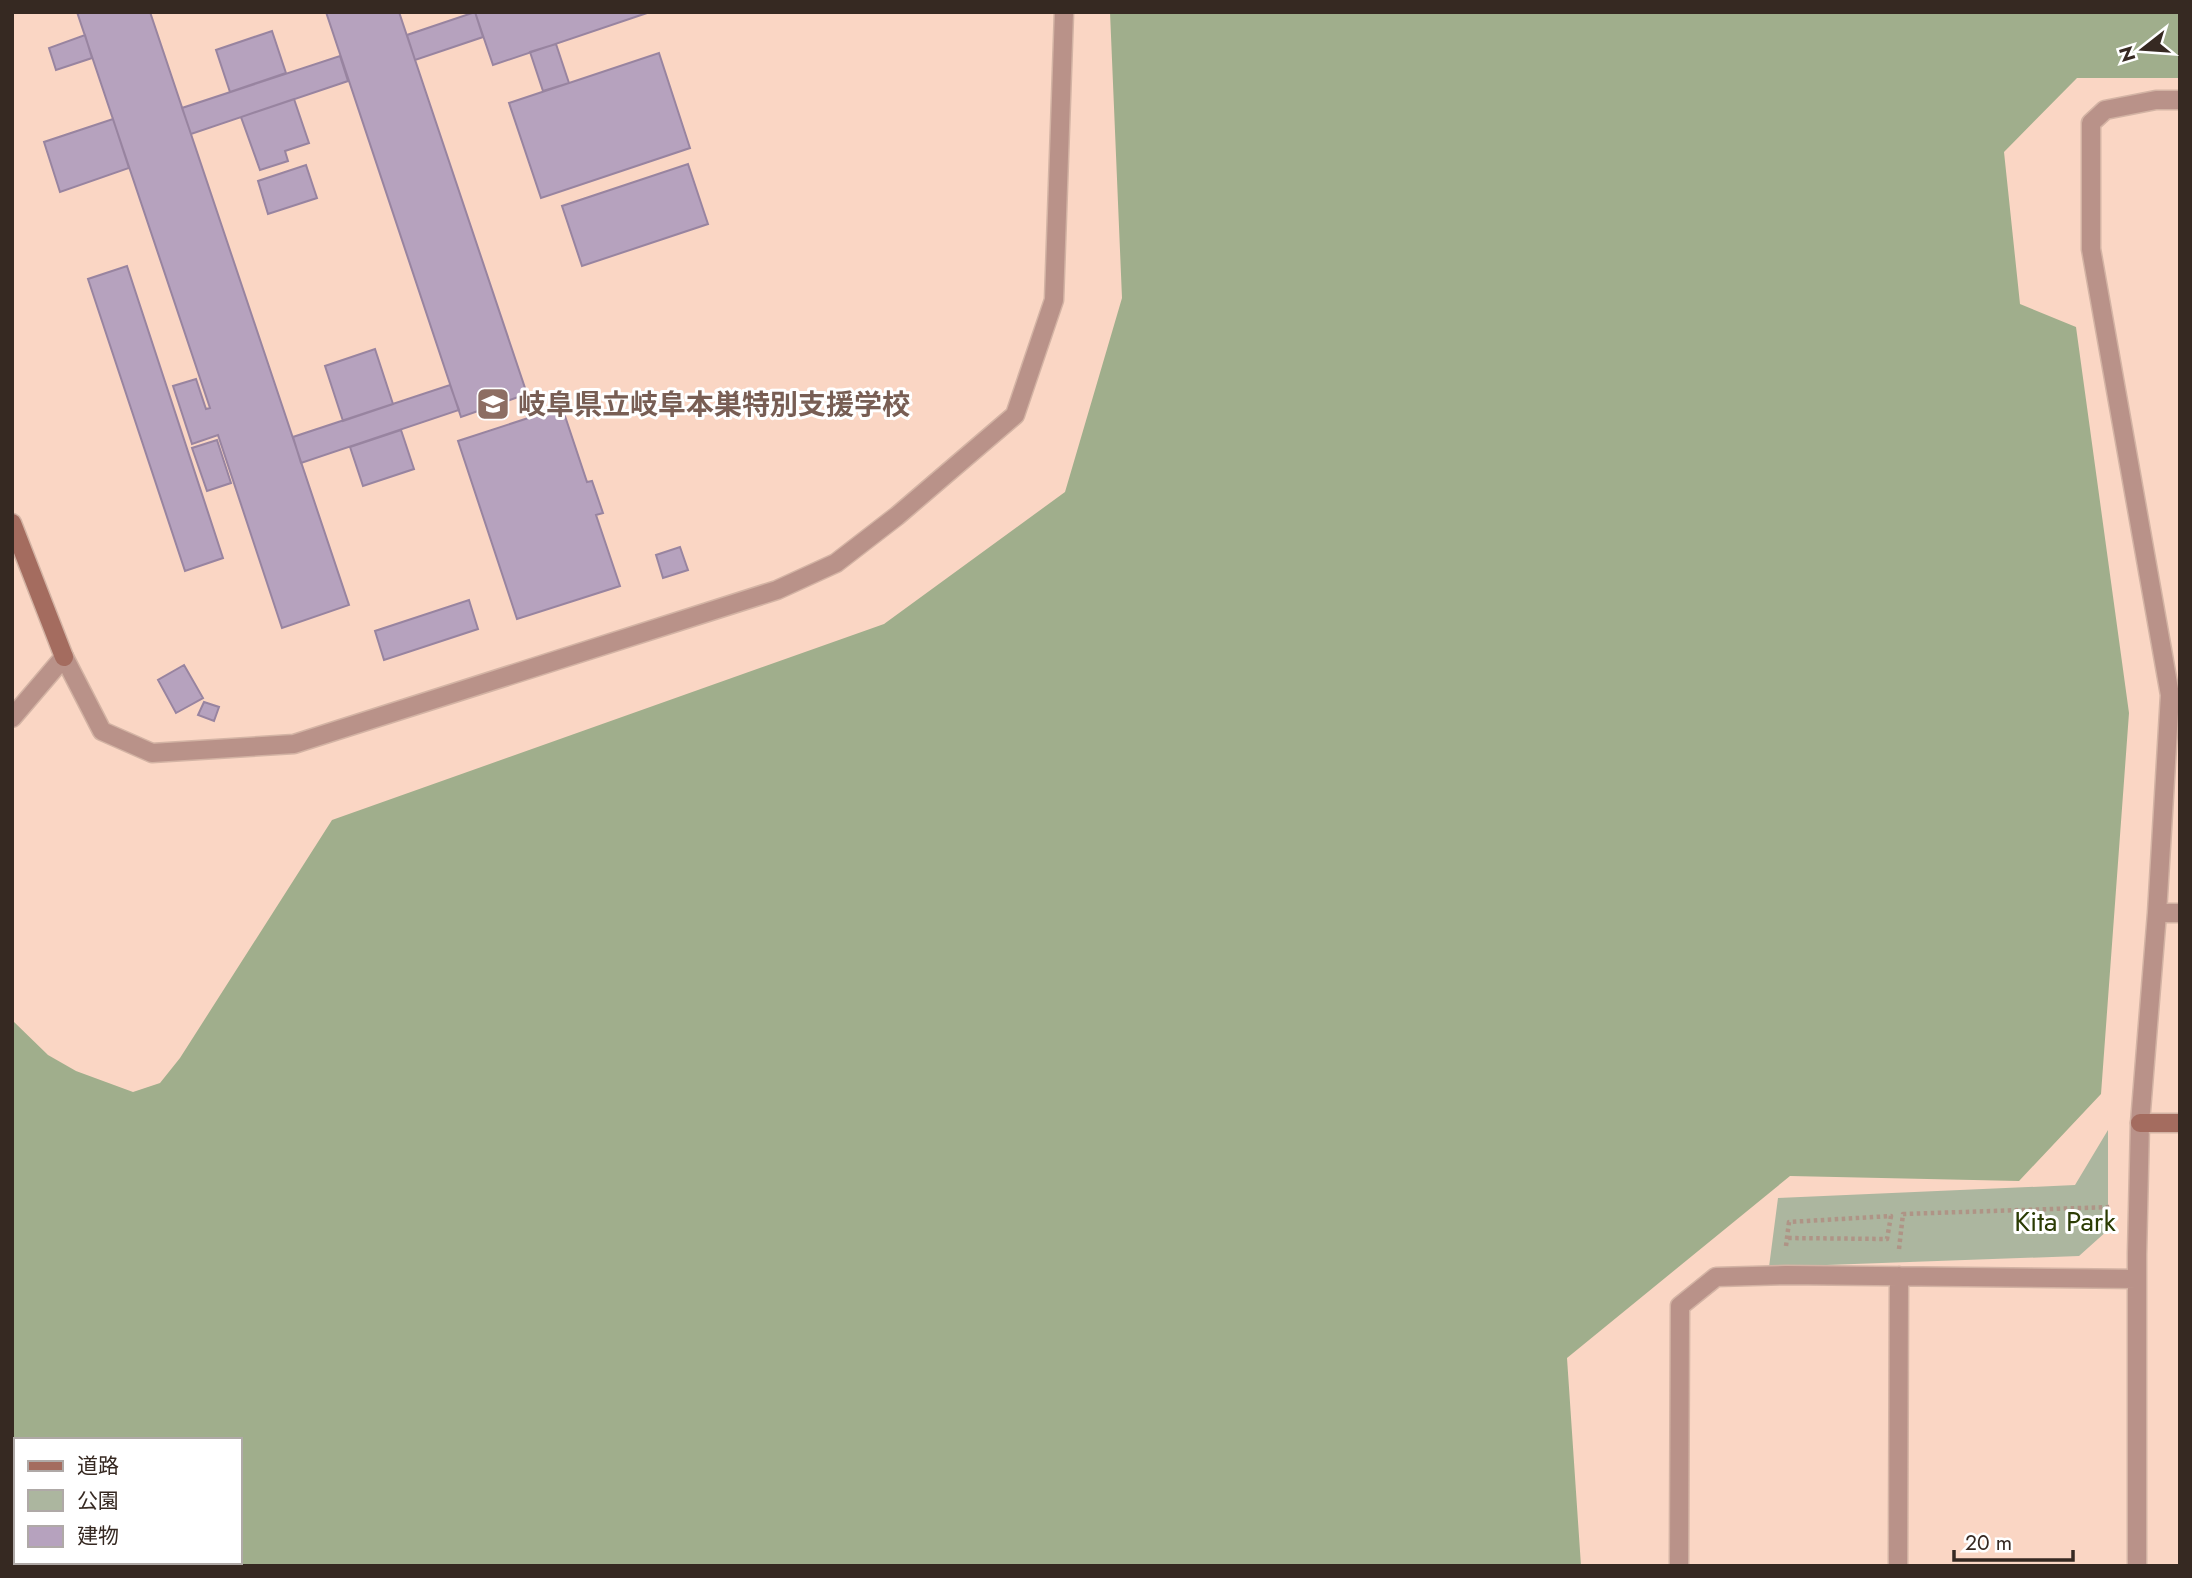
<svg xmlns="http://www.w3.org/2000/svg" width="2192" height="1578" viewBox="0 0 2192 1578" font-family="Jost,'Noto Sans JP',sans-serif">
<style>
.green{fill:#acb69f}
.forest{fill:#a0ae8c;fill-rule:evenodd}
.building{fill:#b6a2be;stroke:#9884a0;stroke-width:2}
.lines{fill:none;stroke-linecap:round;stroke-linejoin:round}
.lane-casing{stroke:#d3b3a4;stroke-width:21}
.street-casing{stroke:#d3b3a4;stroke-width:21}
.secondary-casing{stroke:#d3b3a4;stroke-width:21}
.path{stroke:#af9486;stroke-width:4.5;stroke-dasharray:3.5 3.5;stroke-linecap:butt}
.lane{stroke:#b99289;stroke-width:18}
.street{stroke:#b99289;stroke-width:18}
.secondary{stroke:#a46c5f;stroke-width:18}
.labels{text-anchor:middle;dominant-baseline:central;stroke-width:6;stroke-linejoin:round;paint-order:stroke}
.education-label{font-size:28px;font-weight:bold;fill:#785e54;stroke:#fff;text-anchor:start}
.park-label{font-size:28px;fill:#2b3c04;stroke:#fff}
</style>
<rect width="100%" height="100%" fill="#fad6c4"/>
<path class="green" d="M2108,1130V1230L2079,1256L1769,1267L1778,1198L2075,1185Z"/>
<path class="forest" d="M1110,12H2180V78H2077L2004,152L2020,304L2076,327L2129,713L2101,1094L2019,1181L1790,1176L1567,1358L1581,1566H12V1020L48,1055L76,1071L133,1092L160,1083L180,1058L332,820L884,624L1065,492L1122,298ZM16,1440H240V1562H16Z"/>
<path class="building" d="M77,12H150L349,605L282,628L218,435L192,444L173,386L196,379L206,409L210,408Z
M326,12H399L527,394L461,417Z
M475,12H650L493,65Z
M475,12L483,37L415,60L407,35Z
M272,31L286,73L230,92L216,50Z
M85,35L92,58L56,70L49,48Z
M556,44L569,83L543,91L530,52Z
M659,53L690,148L541,198L509,103Z
M340,56L348,81L191,134L182,108Z
M294,99L309,143L285,151L288,161L260,170L241,117Z
M113,119L129,168L60,192L44,142Z
M688,164L708,224L582,266L562,206Z
M306,165L317,198L268,214L258,181Z
M127,266L223,558L185,571L88,279Z
M375,349L393,404L343,421L325,366Z
M450,385L459,410L301,463L293,437Z
M562,407L587,482L592,481L603,513L596,515L620,586L517,619L458,441Z
M401,430L414,469L363,486L350,447Z
M217,440L231,483L207,491L192,448Z
M680,547L688,570L663,578L656,555Z
M469,600L478,629L384,660L375,631Z
M184,665L203,698L176,713L158,680Z
M204,702L219,707L214,721L198,715Z"/>
<g class="lines">
<defs>
<path id="lane" d="M64,657L102,731L152,753L294,744L777,590L836,563L897,516L1015,415L1054,300L1064,12"/>
<path id="street" d="M12,718L64,657
M2157,913H2180
M1679,1566L1680,1306L1716,1277L1786,1275L2137,1279
M1898,1566L1899,1276
M2137,1566V1254L2140,1123L2157,913L2170,695L2091,249V123L2105,110L2156,100H2180"/>
<path id="secondary" d="M12,523L64,657
M2140,1123H2180"/>
</defs>
<use href="#lane" class="lane-casing"/>
<use href="#street" class="street-casing"/>
<use href="#secondary" class="secondary-casing"/>
<path class="path" d="M1786,1246L1789,1222L1891,1216L1887,1239L1786,1238
M1899,1249L1903,1214L2111,1207"/>
<use href="#lane" class="lane"/>
<use href="#street" class="street"/>
<use href="#secondary" class="secondary"/>
</g>
<defs>
<symbol id="school-square" viewBox="-11 -11 22 22"><rect x="-9" y="-9" width="18" height="18" rx="4" fill="#8d6e63" stroke="#fff"/><path d="M0-5L7-2L0 1L-7-2ZM-4 1L0 2.5L4 1V4Q0 6-4 4Z" fill="#fff"/></symbol>
</defs>
<g fill-rule="evenodd">
<use href="#school-square" x="474" y="385" width="38" height="38"/>
</g>
<g class="labels">
<g class="education-label">
<text x="518" y="404">岐阜県立岐阜本巣特別支援学校</text>
</g>
<g class="park-label">
<text x="2065" y="1221">Kita Park</text>
</g>
</g>
<rect width="2192" height="1578" fill="none" stroke="#362922" stroke-width="28"/>
<rect x="14" y="1438" width="228" height="126" fill="#ffffff" stroke="#afa9a7" stroke-width="2"/>
<rect x="28" y="1461" width="35" height="10" fill="#a46c5f" stroke="#afa9a7" stroke-width="2"/>
<text x="77" y="1473" font-size="21" fill="#362922">道路</text>
<rect x="28" y="1490" width="35" height="21" fill="#acb69f" stroke="#afa9a7" stroke-width="2"/>
<text x="77" y="1508" font-size="21" fill="#362922">公園</text>
<rect x="28" y="1526" width="35" height="21" fill="#b6a2be" stroke="#afa9a7" stroke-width="2"/>
<text x="77" y="1543" font-size="21" fill="#362922">建物</text>
<g transform="translate(2143 49) rotate(253)" stroke="#ffffff" stroke-width="5" paint-order="stroke">
<path d="M0-5L12 26L0 18L-12 26Z" fill="#362922"/>
<text y="-10" font-size="19" font-weight="bold" text-anchor="middle" fill="#362922">N</text>
</g>
<path d="M1954 1550v10h119v-10" fill="none" stroke="#362922" stroke-width="3.5"/>
<text x="1965" y="1550" font-size="21" fill="#362922" stroke="#ffffff" stroke-width="5" paint-order="stroke">20 m</text>
</svg>
